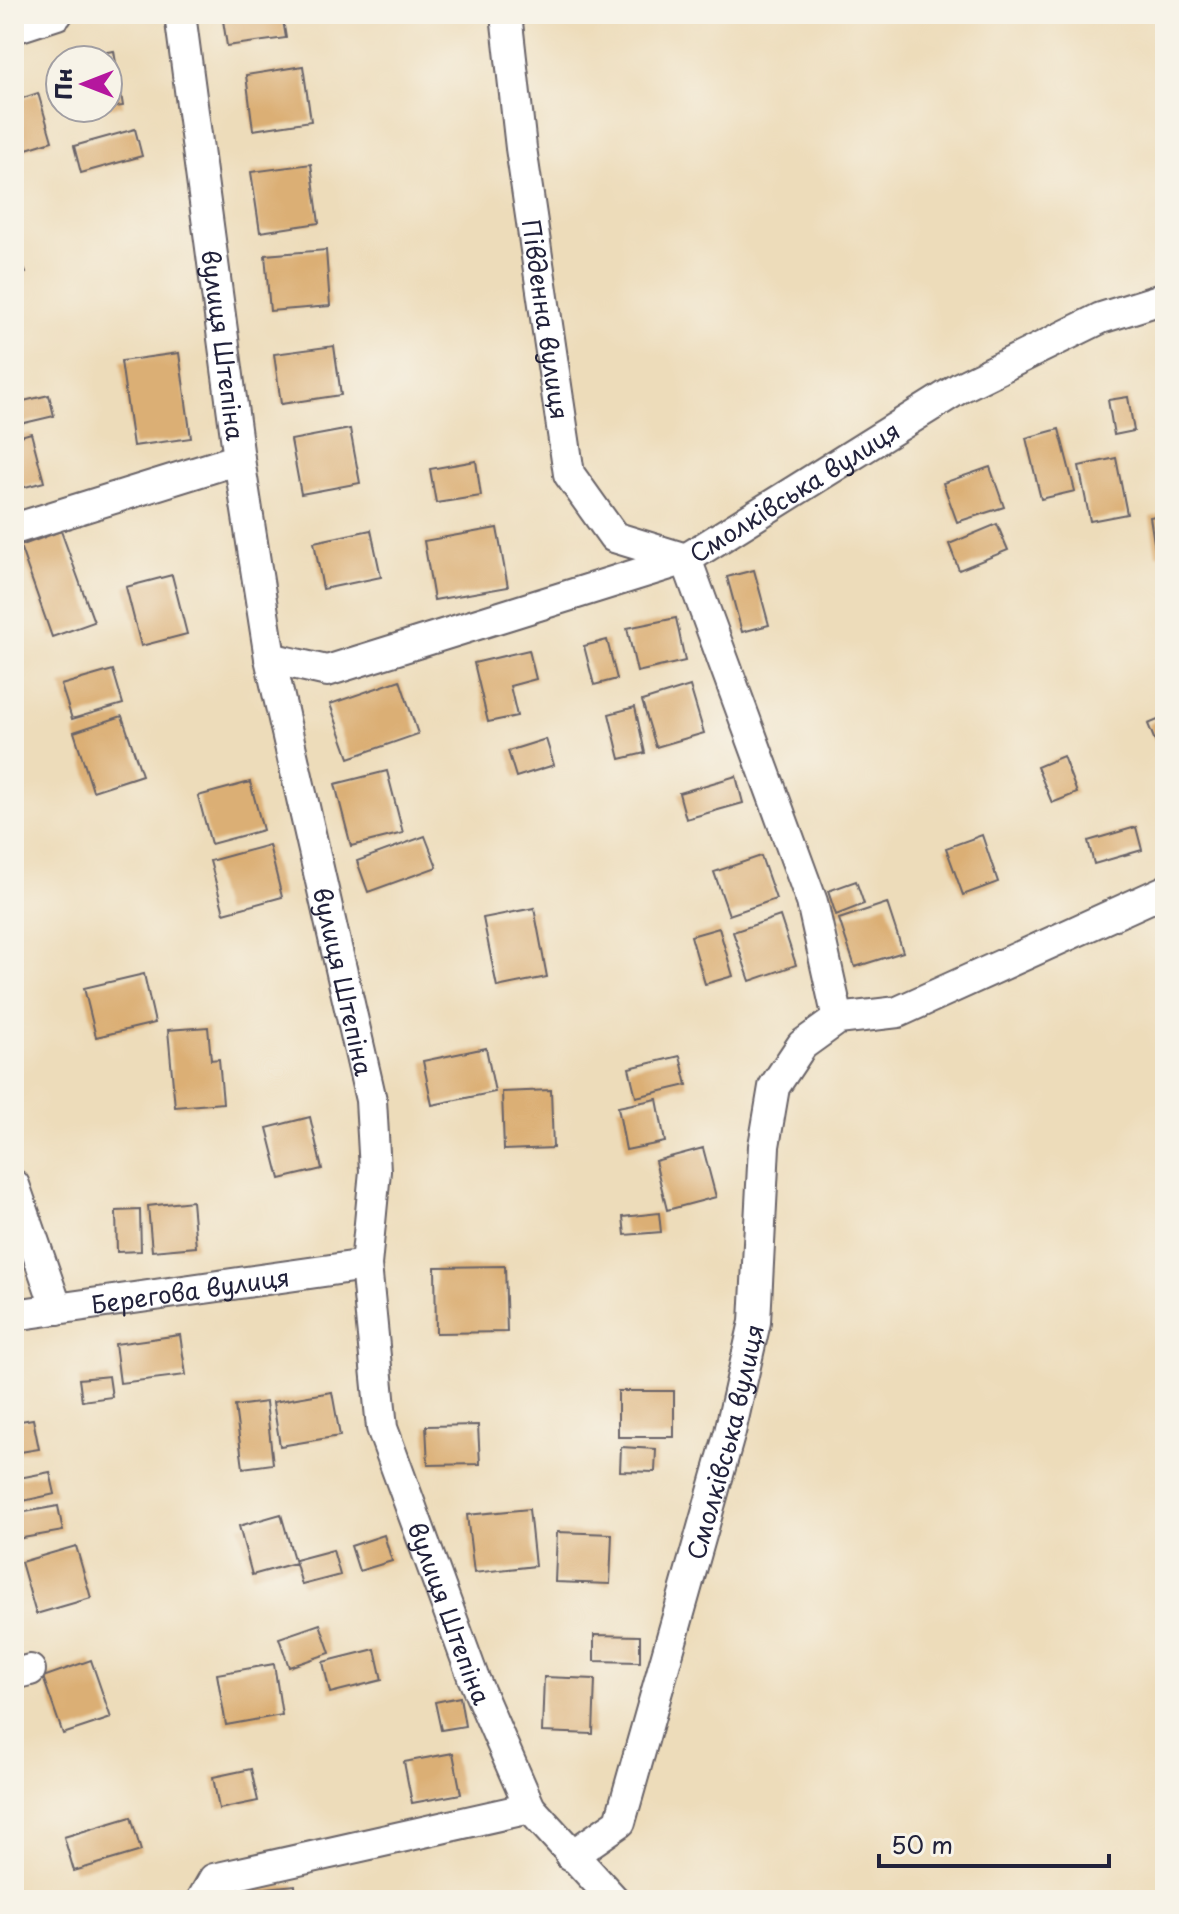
<svg xmlns="http://www.w3.org/2000/svg" width="1179" height="1914" viewBox="0 0 1179 1914" font-family="'Playpen Sans',sans-serif">
<style>
.building{fill:#dbaf74}
.lines{fill:none;stroke-linecap:round;stroke-linejoin:round}
.street-casing{stroke:#696367;stroke-width:34}
.street{stroke:#fff;stroke-width:30}
.labels{text-anchor:middle;dominant-baseline:central;stroke-width:6;stroke-linejoin:round;paint-order:stroke}
.street-label{font-size:24px;fill:#22223b;stroke:#f7f3e8}
</style>
<rect width="100%" height="100%" fill="#f7f3e8"/>
<filter id="ink" filterUnits="userSpaceOnUse"><feTurbulence type="fractalNoise" baseFrequency=".0125" numOctaves="2"/><feDisplacementMap in="SourceGraphic" scale="16" xChannelSelector="R" yChannelSelector="G"/><feConvolveMatrix kernelMatrix="1 2 1 2 8 2 1 2 1" color-interpolation-filters="sRGB"/></filter>
<filter id="wash" filterUnits="userSpaceOnUse"><feTurbulence type="fractalNoise" baseFrequency=".006" numOctaves="4" result="noise"/><feDisplacementMap in="SourceGraphic" scale="32" xChannelSelector="R" yChannelSelector="G"/><feGaussianBlur stdDeviation="1.8" result="paint"/><feColorMatrix in="noise" values="0 0 0 0 0 0 0 0 0 0 0 0 0 0 0 0 0 1.4 0 .05"/><feComposite in="paint" operator="in"/></filter>
<g filter="url(#wash)">
<rect width="100%" height="100%" fill="#eddcba"/>
<g id="blocks">
<path class="building" d="M222,14H282L286,38L227,46Z
M114,51L123,106L108,108V60L67,58Z
M303,66L311,121L253,130L246,75Z
M38,93L52,141L14,153V101Z
M78,108H100V110L79,113Z
M135,129L142,156L81,173L74,146Z
M311,164L319,223L260,232L251,172Z
M14,243L26,273L14,278Z
M326,250L330,306L270,311L265,255Z
M334,346L341,395L281,404L274,354Z
M179,353L191,438L133,446L121,361Z
M49,395L54,416L20,424L15,403Z
M1128,397L1134,431L1114,435L1108,400Z
M350,429L360,483L301,494L291,440Z
M1059,429L1075,491L1041,499L1026,438Z
M31,433L44,482L14,490V438Z
M1116,458L1127,514L1090,521L1079,466Z
M476,461L481,496L436,503L430,469Z
M990,467L1004,507L957,522L943,483Z
M1165,514V553L1156,555L1150,517Z
M997,524L1008,550L959,570L949,544Z
M497,528L508,587L434,600L424,541Z
M371,530L381,577L323,589L314,542Z
M61,531L94,622L52,637L20,546Z
M754,570L769,625L742,632L727,577Z
M172,575L187,634L141,646L126,587Z
M676,618L685,661L637,672L627,628Z
M607,640L617,679L594,685L584,646Z
M529,650L536,679L510,686L517,716L488,722L474,663Z
M113,670L123,704L72,719L61,685Z
M400,680L418,734L349,758L330,704Z
M690,686L704,733L656,747L642,701Z
M635,707L645,753L620,759L609,714Z
M122,716L142,775L93,791L74,732Z
M1165,717V765L1148,724Z
M546,739L554,765L516,777L508,751Z
M1063,756L1077,793L1052,803L1037,767Z
M387,771L403,833L351,846L335,784Z
M736,776L743,803L686,819L679,793Z
M250,782L263,830L211,844L198,796Z
M1136,827L1142,850L1094,864L1088,841Z
M982,835L998,882L963,895L946,848Z
M425,836L437,867L368,892L357,861Z
M269,845L282,897L224,913L210,861Z
M761,856L776,899L729,915L714,872Z
M856,881L864,904L836,915L828,891Z
M887,903L903,952L855,967L839,919Z
M534,908L547,977L497,987L483,918Z
M780,916L796,965L750,981L733,932Z
M719,928L733,976L705,984L691,936Z
M144,974L155,1023L96,1037L84,988Z
M208,1027L211,1060L219,1059L223,1103L175,1107L168,1030Z
M486,1048L495,1092L432,1105L423,1061Z
M680,1056L687,1085L636,1097L629,1068Z
M551,1090L553,1148L504,1150L502,1092Z
M657,1099L665,1142L626,1150L618,1107Z
M310,1117L322,1169L280,1179L267,1128Z
M703,1148L716,1197L667,1210L655,1161Z
M192,1201L196,1247L152,1251L148,1206Z
M140,1210L141,1251L117,1252L116,1211Z
M659,1213L661,1232L625,1235L623,1217Z
M505,1266L507,1332L436,1333L435,1267Z
M180,1335L186,1375L120,1383L115,1344Z
M109,1376L112,1397L82,1401L79,1379Z
M618,1391H674V1437H618Z
M332,1392L340,1436L280,1446L273,1402Z
M266,1402L273,1464L243,1468L235,1406Z
M33,1419L39,1449L14,1453V1422Z
M478,1425L480,1464L428,1465L426,1426Z
M621,1447L656,1449L655,1472L620,1471Z
M50,1472L55,1494L14,1503V1479Z
M58,1506L63,1531L17,1539L14,1514Z
M529,1509L535,1566L474,1573L467,1515Z
M281,1514L295,1563L252,1575L239,1526Z
M557,1532L612,1534L610,1584L555,1582Z
M384,1535L392,1561L359,1571L351,1546Z
M76,1546L91,1598L36,1614L21,1562Z
M333,1550L340,1575L302,1585L295,1560Z
M320,1624L330,1653L289,1667L279,1638Z
M594,1635L640,1636V1662L594,1661Z
M375,1649L382,1680L330,1693L323,1662Z
M91,1660L111,1718L63,1734L43,1677Z
M274,1664L282,1715L226,1725L217,1674Z
M544,1677L595,1679L593,1734L542,1732Z
M460,1697L465,1726L441,1730L435,1702Z
M453,1753L461,1794L412,1803L404,1762Z
M251,1769L258,1801L219,1809L213,1777Z
M131,1817L141,1851L74,1871L64,1837Z
M295,1885L296,1900H245L244,1890Z"/>
</g>
</g>
<g filter="url(#ink)">
<use href="#blocks" fill-opacity="0" stroke="#696367" stroke-width="2"/>
<g class="lines">
<defs>
<g id="street">
<path id="s1" d="M180,14L239,459L270,658L371,1100L375,1171L366,1265L382,1428L473,1677L530,1808L614,1900"/>
<path id="s2" d="M506,14L521,148L569,474L614,537L686,559"/>
<path d="M14,28L57,14"/>
<path d="M14,529L239,459"/>
<path d="M686,559L812,902L838,1019"/>
<path id="s3" d="M270,658L327,671L686,559L961,387L1101,318L1165,298"/>
<path d="M14,1185L57,1309"/>
<path id="s4" d="M14,1315L366,1265"/>
<path d="M14,1674L30,1670"/>
<path id="s5" d="M571,1856L620,1822L730,1432L755,1322L764,1146L774,1087L802,1045L838,1019L898,1012L1165,891"/>
<path d="M202,1900L214,1879L530,1808"/>
</g>
</defs>
<use href="#street" class="street-casing"/>
<use href="#street" class="street"/>
</g>
</g>
<g class="labels">
<g class="street-label">
<text stroke="none"><textPath href="#s2" startOffset="308">Південна вулиця</textPath></text>
<text stroke="none"><textPath href="#s1" startOffset="334">вулиця Штепіна</textPath></text>
<text stroke="none"><textPath href="#s3" startOffset="562">Смолківська вулиця</textPath></text>
<text stroke="none"><textPath href="#s1" startOffset="982">вулиця Штепіна</textPath></text>
<text stroke="none"><textPath href="#s4" startOffset="178">Берегова вулиця</textPath></text>
<text stroke="none"><textPath href="#s5" startOffset="454">Смолківська вулиця</textPath></text>
<text stroke="none"><textPath href="#s1" startOffset="1630">вулиця Штепіна</textPath></text>
</g>
</g>
<rect width="1179" height="1914" fill="none" stroke="#f7f3e8" stroke-width="48"/>
<g transform="translate(84 84) rotate(270)"><circle r="38" fill="#f7f3e8" stroke="#a29fa3" stroke-width="2"/>
<path d="M0-6L14 30L0 20L-14 30Z" fill="#b5179e"/>
<text y="-12" font-size="22" font-weight="bold" text-anchor="middle" fill="#22223b">Пн</text>
</g>
<path d="M879 1854v12h230v-12" fill="none" stroke="#22223b" stroke-width="4"/>
<text x="891" y="1854" font-size="24" fill="#22223b" stroke="#f7f3e8" stroke-width="6" paint-order="stroke">50 m</text>
</svg>
